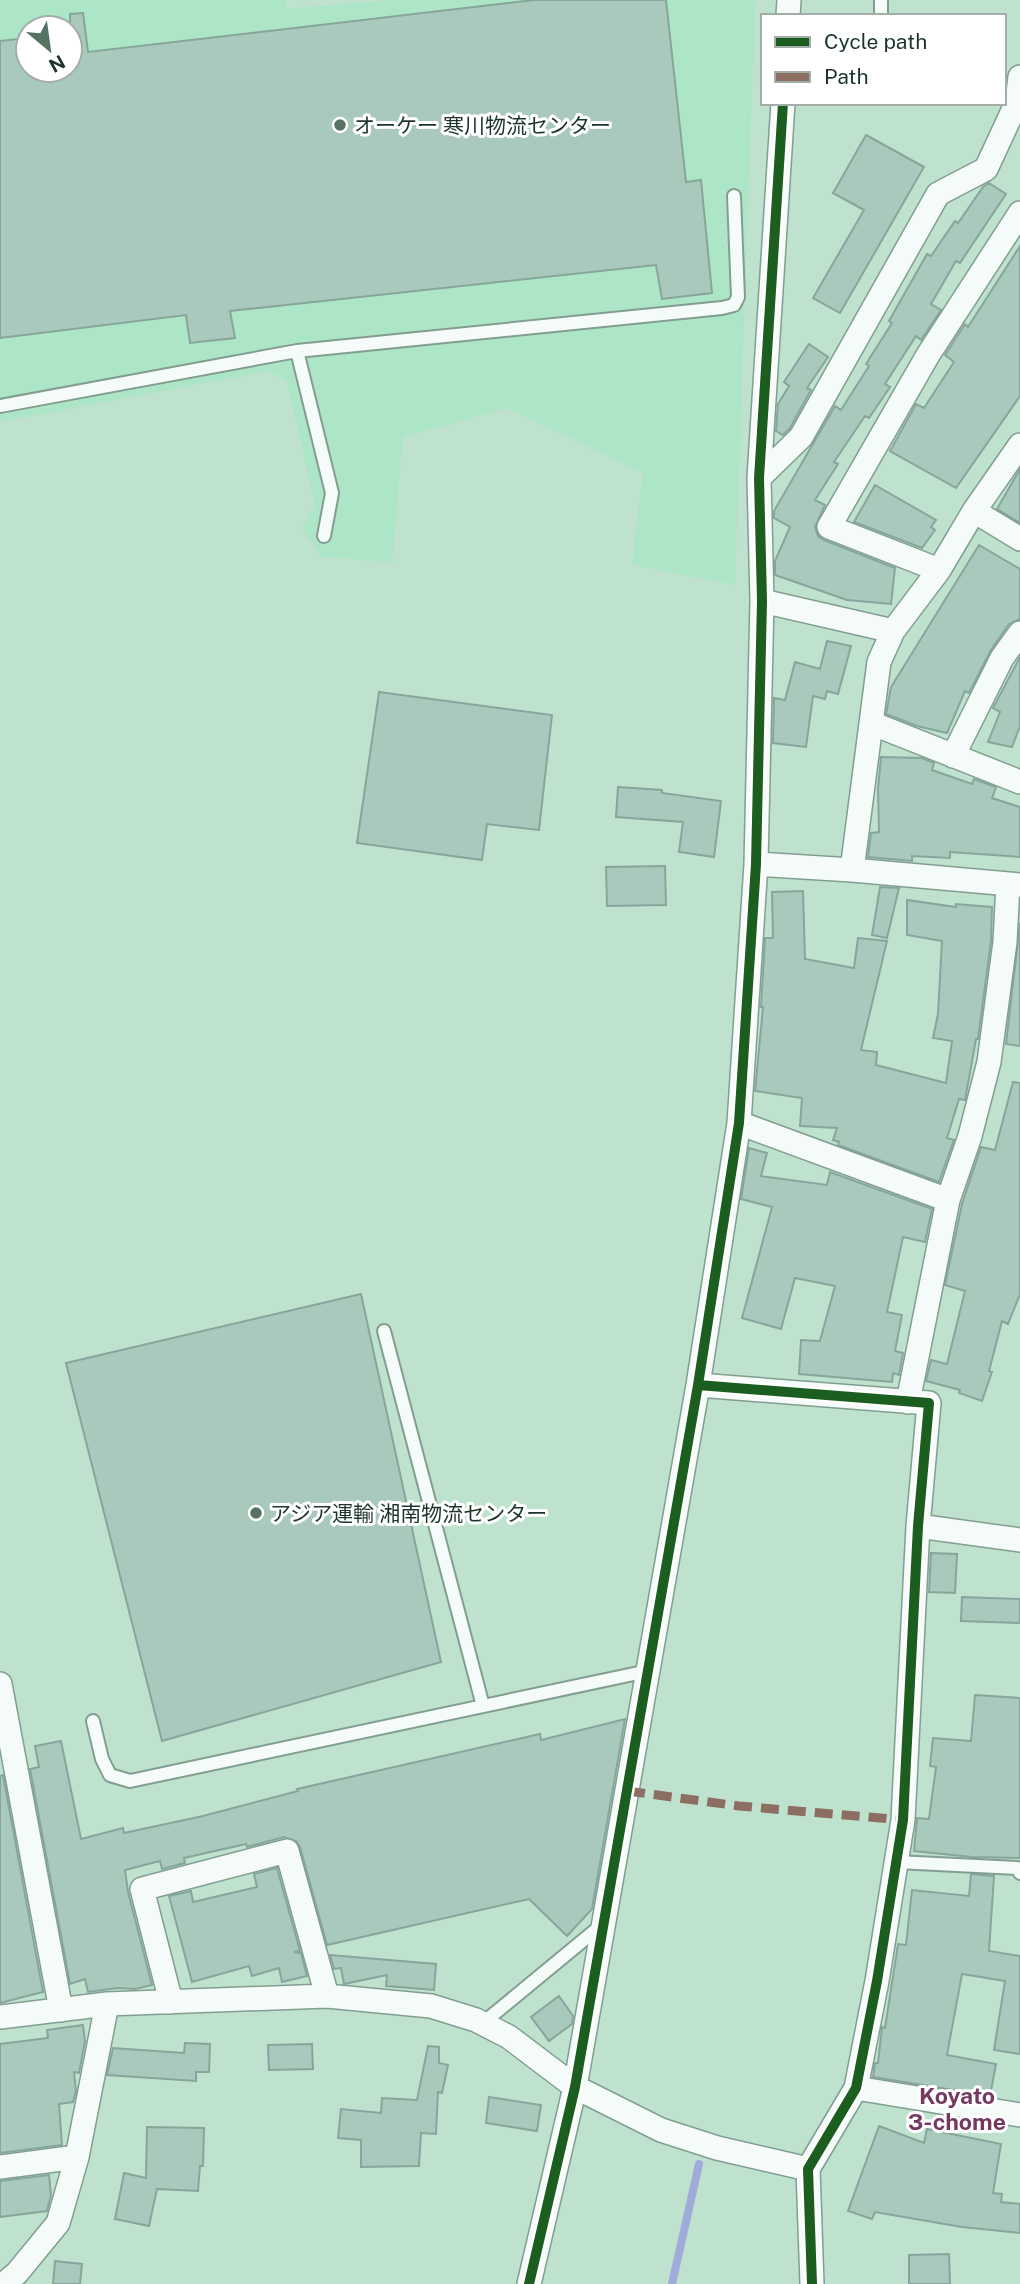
<svg xmlns="http://www.w3.org/2000/svg" width="1020" height="2284" viewBox="0 0 1020 2284" font-family="'Public Sans','Noto Sans JP',sans-serif">
<style>
.built{fill:#ade5c7;fill-rule:evenodd}
.lines{fill:none;stroke-linecap:round;stroke-linejoin:round}
.stream{stroke:#9facda;stroke-width:8}
.building{fill:#aac9bd;stroke:#87a69b;stroke-width:2}
.lane-casing{stroke:#829e90;stroke-width:16}
.street-casing{stroke:#829e90;stroke-width:26}
.lane{stroke:#f5fbf8;stroke-width:12}
.street{stroke:#f5fbf8;stroke-width:23}
.quiet{stroke:#8d6e63;stroke-width:9;stroke-dasharray:18 9;stroke-linecap:butt}
.cycleway-casing{stroke:#fff;stroke-width:15}
.cycleway{stroke:#1b5e20;stroke-width:10}
.poi-dot{fill:#557262;stroke:#fff;stroke-width:2.5}
.labels{text-anchor:middle;dominant-baseline:central;stroke-width:6;stroke-linejoin:round;paint-order:stroke}
.poi-label{font-size:21px;fill:#1c3528;stroke:#fff;text-anchor:start}
.neighbourhood-label{font-size:23px;font-weight:bold;fill:#743861;stroke:#fff}
</style>
<rect width="100%" height="100%" fill="#bfe2cf"/>
<path class="built" d="M0,0H286L287,9L393,0H745L755,2L735,585L632,565L643,473L508,408L403,437L392,562L322,557L302,529L315,505L287,381L269,371L0,422ZM28,28H70V70H28Z"/>
<g class="lines">
<path class="stream" d="M672,2284L699,2164"/>
</g>
<path class="building" d="M534,0H666L686,182L701,180L712,293L662,299L656,265L230,311L235,338L190,343L186,315L0,338V41L28,38V70H70V14L83,13L88,52Z
M866,135L924,167L840,313L813,298L864,210L833,193Z
M989,183L1006,194L960,263L956,261L931,304L941,310L921,340L916,336L885,384L890,387L869,418L865,416L834,462L838,464L815,500L825,505L815,527L818,536L824,540L895,568L891,604L847,600L775,575V561L790,527L774,518V511L835,406L841,410L869,366L866,364L892,323L889,321L927,254L931,256L955,221L958,223L983,187Z
M1020,246V396L956,488L890,451L916,404L924,408L954,362L945,355L965,324L968,327Z
M809,344L828,357L807,388L811,390L790,428L783,435L776,431L778,404L789,386L784,382Z
M1020,469V523L997,509Z
M875,485L936,520L931,527L935,530L922,548L854,522Z
M979,545L1020,569V619L1009,624L991,650L969,693L965,691L947,733L917,726L886,714L891,687Z
M827,641L851,646L838,694L827,691L825,699L813,696L806,747L773,743L774,698L785,700L795,662L820,669Z
M1020,657V726L1012,747L988,742L1000,712L993,708Z
M379,692L552,715L539,830L487,824L482,860L357,843Z
M881,757L922,758L934,763L932,770L972,784L974,779L996,787L992,798L1020,807V857L950,852V858L912,856V861L868,857L871,833L879,832L878,789Z
M618,787L662,790V793L721,801L714,857L679,852L683,822L616,817Z
M665,866L666,905L607,906L606,867Z
M880,887L899,888L887,938L872,935Z
M803,891L805,959L854,968L858,938L887,941L861,1050L877,1052L876,1065L946,1083L952,1041L933,1038L938,1014L942,941L907,935V900L956,907V904L992,907L991,941L978,1039H976L965,1100L959,1099L947,1138L954,1140L939,1182L838,1145L839,1142L833,1140L837,1128L800,1126L802,1098L755,1091L763,1007H761L765,938H773L772,892Z
M1020,923V1046L1006,1044Z
M1013,1082L1020,1083V1294L1008,1324L1002,1321L989,1371L992,1372L982,1401L959,1393L960,1390L926,1381L931,1360L947,1364L965,1291L945,1285L962,1204L981,1147L995,1150Z
M749,1148L767,1153L761,1176L827,1185L830,1172L932,1209L925,1242L903,1237L887,1312L902,1315L895,1351L903,1353L899,1375L893,1373L892,1382L799,1374L801,1340L820,1341L835,1286L795,1278L781,1329L742,1318L772,1207L741,1199Z
M361,1294L441,1662L162,1741L66,1363Z
M931,1553L957,1554L955,1593L929,1592Z
M962,1597L1020,1599V1623L961,1621Z
M975,1695L1020,1698V1858L972,1857L914,1851L917,1818L929,1819L936,1767L930,1766L933,1738L971,1741Z
M625,1719L592,1909L567,1936L529,1899L327,1945L300,1847L296,1841L284,1837L247,1847L246,1844L184,1858L185,1863L162,1869L160,1861L125,1870L128,1892L152,1985L135,1989L118,1988L88,1992L85,1979L70,1984L30,1769L39,1767L35,1746L61,1741L81,1839L123,1828L124,1833L203,1816L298,1791L297,1789L540,1734L541,1740Z
M3,1775L43,1992L0,2003V1776Z
M277,1868L300,1951L294,1952L301,1953L307,1976L282,1982L279,1968L252,1976L249,1966L192,1982L169,1896L191,1891L193,1902L257,1887L254,1874Z
M971,1874L994,1876L989,1951L1020,1956V2054L994,2050L1005,1981L962,1974L947,2055L996,2064L990,2096L873,2077L875,2063H878L882,2027L885,2028L898,1944L906,1945L912,1890L969,1896Z
M330,1955L436,1964L434,1990L386,1986L387,1975L344,1984L341,1968L334,1969Z
M559,1996L573,2016L572,2024L549,2041L531,2017Z
M83,2025L85,2041L79,2073L74,2072L76,2091L73,2102L59,2104L62,2145L0,2153V2044L48,2038L47,2030Z
M185,2043L210,2044L209,2072H196V2081L107,2075L113,2048L184,2053Z
M312,2044L313,2069L269,2070L268,2045Z
M428,2046L439,2047V2063L448,2065L442,2093L438,2092L436,2134L421,2133L419,2166L361,2167V2140L338,2138L341,2109L381,2113L382,2098L417,2100Z
M489,2097L541,2105L537,2131L486,2123Z
M879,2126L924,2143L927,2129L1001,2144L993,2193L1002,2194L1001,2202L1020,2204V2233L962,2227L875,2212L872,2219L848,2211Z
M147,2127L204,2128L203,2166H200L198,2191L157,2189L149,2226L115,2219L124,2173L146,2178Z
M49,2175L51,2195L47,2211L0,2217V2181Z
M949,2254L950,2284H909V2255Z
M55,2261L82,2264L80,2284H53Z"/>
<g class="lines">
<defs>
<path id="lane" d="M881,16V0
M297,351L332,493L324,536
M0,406L297,351L722,308L734,305L738,297L734,196
M384,1331L483,1706
M93,1721L102,1759L110,1775L130,1781L648,1671
M896,1862L1017,1868L1020,1873
M483,2023L603,1924"/>
<path id="street" d="M788,16L789,0
M759,478L801,437L938,194L986,169L1017,102L1020,77
M974,511L1020,539
M939,570L829,527L928,355L1020,213
M762,601L893,631
M871,723L1020,782
M953,756L1002,658L1020,633
M756,864L852,870L1020,885
M852,870L879,662L893,631L939,570L974,511L1020,445
M739,1123L948,1200
M698,1385L929,1403L918,1526L903,1820L877,1981L856,2088L808,2169L812,2284
M908,1402L948,1200L970,1136L989,1062L1005,942L1008,885
M918,1526L1020,1540
M0,1684L61,2010
M171,2002L142,1889L287,1851L327,1996
M107,2004L327,1996L431,2006L476,2020L509,2037L575,2087L661,2130L717,2148L808,2169
M0,2017L107,2004L77,2157L58,2223L17,2273L4,2284
M856,2088L1020,2115
M0,2167L77,2157
M529,2284L575,2087L698,1385L739,1123L756,864L762,601L759,478L783,103"/>
</defs>
<use href="#lane" class="lane-casing"/>
<use href="#street" class="street-casing"/>
<use href="#lane" class="lane"/>
<use href="#street" class="street"/>
<path class="quiet" d="M627,1791L739,1806L903,1820"/>
<defs>
<path id="cycleway" d="M698,1385L929,1403L918,1526L903,1820L877,1981L856,2088L808,2169L812,2284
M529,2284L575,2087L698,1385L739,1123L756,864L762,601L759,478L783,103"/>
</defs>
<use href="#cycleway" class="cycleway-casing"/>
<use href="#cycleway" class="cycleway"/>
</g>
<g class="poi-dot">
<circle cx="340" cy="125" r="7"/>
<circle cx="256" cy="1513" r="7"/>
</g>
<g class="labels">
<g class="poi-label">
<text x="354" y="125">オーケー 寒川物流センター</text>
<text x="270" y="1513">アジア運輸 湘南物流センター</text>
</g>
<g class="neighbourhood-label">
<text x="957" y="2095">Koyato<tspan x="957" dy="26">3-chome</tspan></text>
</g>
</g>
<rect x="761" y="14" width="245" height="91" fill="#ffffff" stroke="#a4aea9" stroke-width="2"/>
<rect x="775" y="37" width="35" height="10" fill="#1b5e20" stroke="#a4aea9" stroke-width="2"/>
<text x="824" y="49" font-size="21" fill="#1c3528">Cycle path</text>
<rect x="775" y="72" width="35" height="10" fill="#8d6e63" stroke="#a4aea9" stroke-width="2"/>
<text x="824" y="84" font-size="21" fill="#1c3528">Path</text>
<g transform="translate(49 49) rotate(151)"><circle r="33" fill="#ffffff" stroke="#a4aea9" stroke-width="2"/>
<path d="M0-5L12 26L0 18L-12 26Z" fill="#557262"/>
<text y="-10" font-size="19" font-weight="bold" text-anchor="middle" fill="#1c3528">N</text>
</g>
</svg>
